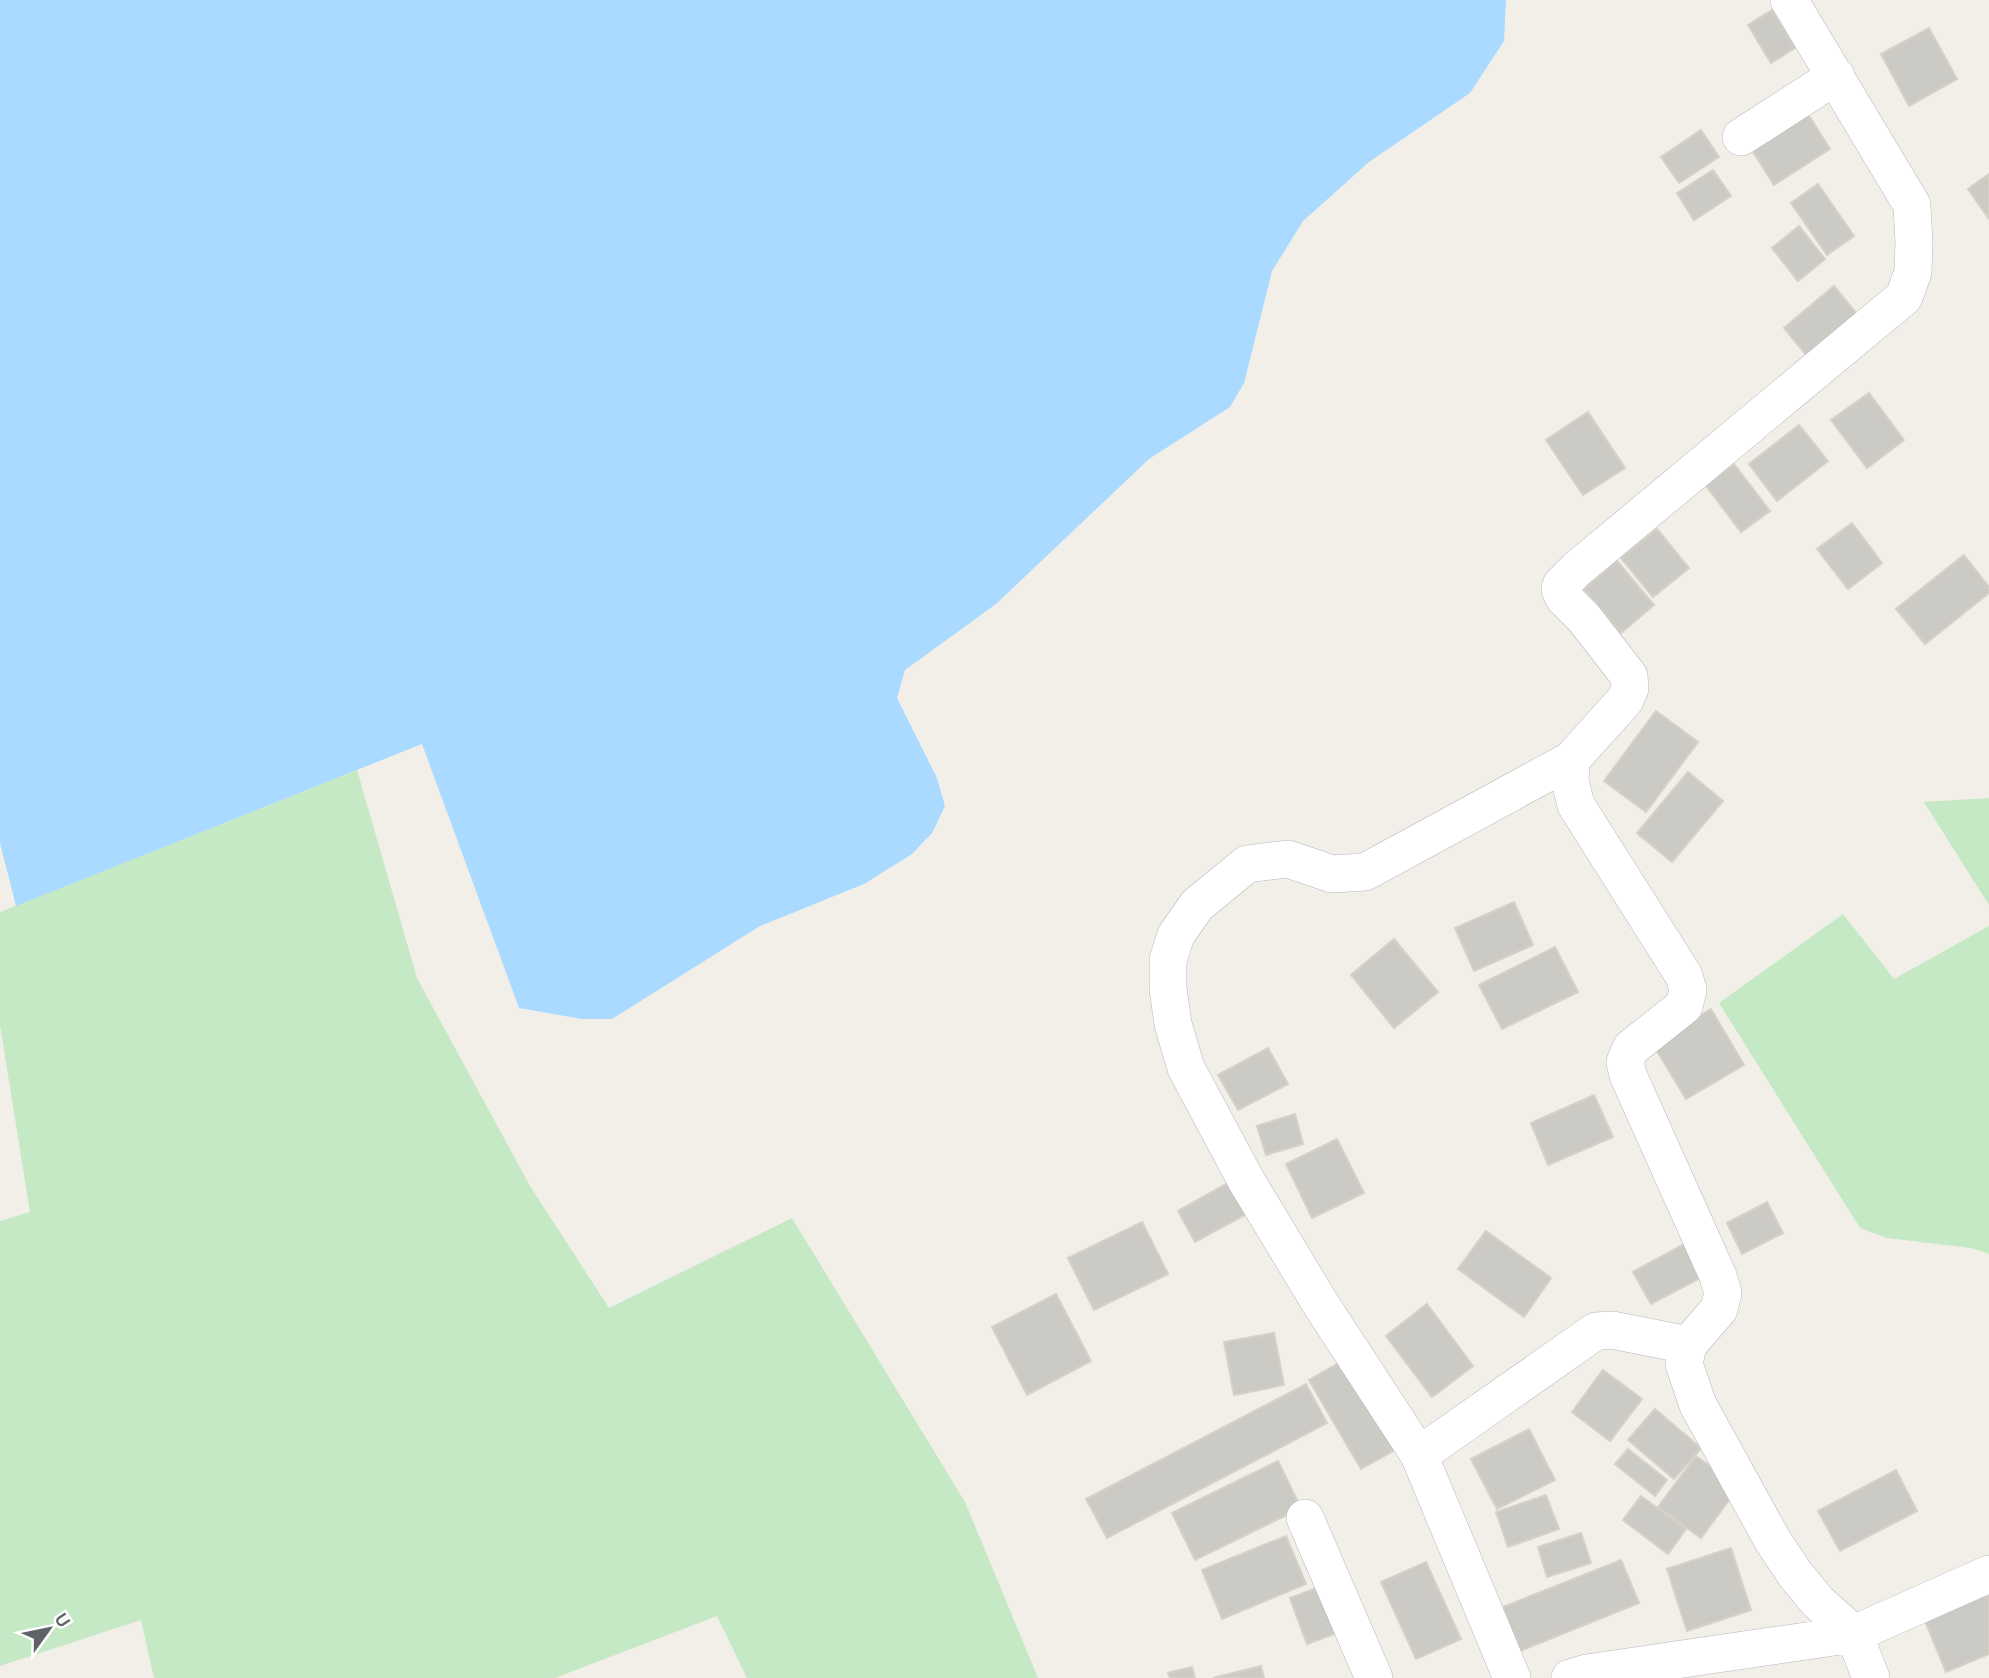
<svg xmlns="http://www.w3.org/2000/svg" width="1989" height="1678" viewBox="0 0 1989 1678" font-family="Karla,sans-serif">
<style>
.green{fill:#c5e8c5}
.water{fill:#aadaff}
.building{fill:#cccac5;stroke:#d6d1c6;stroke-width:2}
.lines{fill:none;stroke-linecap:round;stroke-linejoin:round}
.minor-casing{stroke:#b5b8bc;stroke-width:38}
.minor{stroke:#fff;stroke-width:37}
</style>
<rect width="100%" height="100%" fill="#f1efe8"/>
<path class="green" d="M357,770L417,978L530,1186L609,1308L792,1218L965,1502L1038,1678H747L717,1616L555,1678H154L141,1620L0,1666V1221L30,1212L0,1025V912Z
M1989,798V905L1924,802Z
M1843,914L1894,979L1989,926V1254L1971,1248L1887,1238L1860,1228L1719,1003Z"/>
<path class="water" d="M0,0H1506L1504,41L1470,93L1369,162L1303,221L1272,271L1244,383L1230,407L1149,459L996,604L905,670L897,698L937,778L945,806L932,833L912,854L864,884L760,926L612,1019H582L519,1008L422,744L16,906L0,843Z"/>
<path class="building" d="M1772,10L1795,48L1771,63L1748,25Z
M1929,28L1957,79L1909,106L1881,54Z
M1806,111L1830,149L1774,185L1750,147Z
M1701,130L1719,157L1679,183L1661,157Z
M1713,170L1731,196L1694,220L1677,193Z
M1989,174V219L1968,189Z
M1818,184L1854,236L1827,255L1791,203Z
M1799,226L1825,259L1798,281L1772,248Z
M1834,286L1861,319L1811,361L1784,328Z
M1869,393L1904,440L1867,468L1831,420Z
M1588,412L1625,468L1583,495L1546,440Z
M1799,425L1828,461L1777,501L1749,464Z
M1734,464L1770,511L1741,532L1706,486Z
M1852,523L1882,563L1848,589L1817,549Z
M1657,529L1689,568L1653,597L1621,558Z
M1964,555L1989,587V593L1925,644L1896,609Z
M1617,561L1654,605L1621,633L1584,589Z
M1656,711L1698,742L1646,812L1604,781Z
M1688,772L1723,801L1672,862L1637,833Z
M1514,902L1533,945L1474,971L1455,928Z
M1394,939L1438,992L1394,1028L1351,975Z
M1555,947L1578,992L1502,1029L1479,985Z
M1711,1009L1744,1065L1686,1099L1652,1043Z
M1268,1048L1288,1084L1238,1110L1218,1075Z
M1594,1095L1613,1137L1548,1165L1531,1123Z
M1295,1114L1303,1144L1266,1155L1257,1126Z
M1337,1139L1364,1193L1312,1218L1286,1164Z
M1233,1180L1250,1212L1195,1242L1178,1211Z
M1767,1202L1783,1233L1742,1254L1727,1223Z
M1142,1222L1168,1274L1094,1310L1068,1258Z
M1486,1231L1551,1278L1524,1317L1458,1269Z
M1684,1244L1702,1277L1651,1304L1633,1272Z
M1056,1294L1091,1361L1027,1395L992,1327Z
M1427,1304L1473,1366L1432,1397L1386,1336Z
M1274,1333L1284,1385L1234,1395L1224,1342Z
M1349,1357L1400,1447L1361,1469L1309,1380Z
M1603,1370L1642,1399L1610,1441L1572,1412Z
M1306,1384L1327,1423L1107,1538L1086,1499Z
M1655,1409L1701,1448L1674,1479L1628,1440Z
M1529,1429L1555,1480L1497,1509L1471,1459Z
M1628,1449L1667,1480L1655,1496L1615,1464Z
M1696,1456L1739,1487L1701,1538L1658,1507Z
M1278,1461L1301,1508L1195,1560L1172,1513Z
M1896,1470L1917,1511L1840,1551L1818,1511Z
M1546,1495L1559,1529L1508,1547L1496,1512Z
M1641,1496L1686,1529L1668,1554L1623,1520Z
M1581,1533L1591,1563L1547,1577L1538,1547Z
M1286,1536L1306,1584L1222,1619L1202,1570Z
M1731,1548L1751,1610L1687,1631L1667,1569Z
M1621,1560L1639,1603L1520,1651L1503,1607Z
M1426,1562L1461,1639L1416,1659L1381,1582Z
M1319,1587L1337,1633L1307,1644L1290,1598Z
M1989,1594V1654L1946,1672L1925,1621Z
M1261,1666L1264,1678H1213Z
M1192,1667L1195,1678H1170L1168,1673Z"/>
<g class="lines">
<defs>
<path id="minor" d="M1789,0L1912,205L1914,243L1913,272L1904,297L1577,569L1561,585L1560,590L1564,598L1584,618L1629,676L1630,688L1625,700L1571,760L1570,781L1576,805L1684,976L1688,990L1684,1006L1631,1048L1625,1062L1628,1075L1718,1276L1723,1293L1719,1309L1688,1345L1684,1364L1698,1405L1773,1541L1795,1574L1818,1602L1854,1634L1871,1678
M1741,137L1836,76
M1419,1455L1596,1331L1612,1330L1688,1345
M1305,1518L1374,1678
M1512,1678L1419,1455L1320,1303L1247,1182L1186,1068L1173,1024L1168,989V960L1176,935L1197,905L1247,864L1288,859L1332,874L1365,872L1571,760
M1570,1678L1587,1673L1854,1634L1989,1574"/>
</defs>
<use href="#minor" class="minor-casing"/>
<use href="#minor" class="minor"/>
</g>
<g transform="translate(49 1629) rotate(57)" stroke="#ffffff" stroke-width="5" paint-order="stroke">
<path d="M0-5L12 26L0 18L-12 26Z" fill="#5f6368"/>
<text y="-10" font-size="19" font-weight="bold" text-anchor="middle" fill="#5f6368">U</text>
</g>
</svg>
